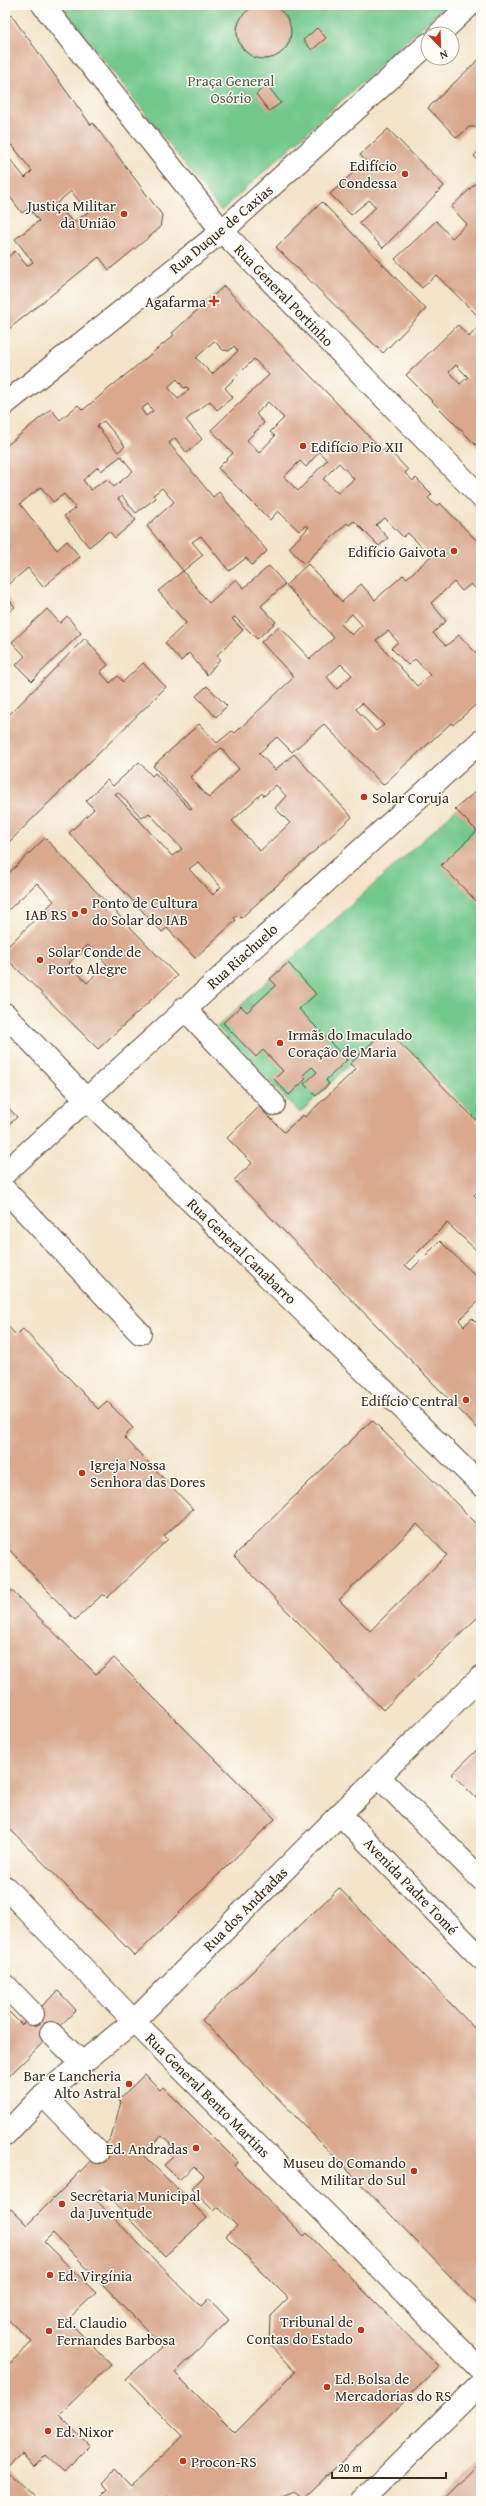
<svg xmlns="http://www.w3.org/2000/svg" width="486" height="2506" viewBox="0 0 486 2506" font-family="'Gentium Book Plus',serif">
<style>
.green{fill:#73c88c;stroke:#577955}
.building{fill:#d9a88d;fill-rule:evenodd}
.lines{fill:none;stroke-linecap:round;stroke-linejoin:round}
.minor-casing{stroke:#574638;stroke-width:24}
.minor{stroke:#fff;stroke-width:22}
.poi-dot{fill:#c8321e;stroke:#fdfcf7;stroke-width:1.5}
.labels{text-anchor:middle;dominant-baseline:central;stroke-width:3;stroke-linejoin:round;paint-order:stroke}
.park-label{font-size:15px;fill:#4f6144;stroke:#fdfcf7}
.poi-label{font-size:15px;fill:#3b2a1e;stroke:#fdfcf7;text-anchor:start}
.street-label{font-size:15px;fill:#3b2a1e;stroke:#fdfcf7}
</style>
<rect width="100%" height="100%" fill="#fdfcf7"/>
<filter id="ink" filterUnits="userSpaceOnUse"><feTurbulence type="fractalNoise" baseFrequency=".025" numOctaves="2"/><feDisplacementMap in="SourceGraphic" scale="8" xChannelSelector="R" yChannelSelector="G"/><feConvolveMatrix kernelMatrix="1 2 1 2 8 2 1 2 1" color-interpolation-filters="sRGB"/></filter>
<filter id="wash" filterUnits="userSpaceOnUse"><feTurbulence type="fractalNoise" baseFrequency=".012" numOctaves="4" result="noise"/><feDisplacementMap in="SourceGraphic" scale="16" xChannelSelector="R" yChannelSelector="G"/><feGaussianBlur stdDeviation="0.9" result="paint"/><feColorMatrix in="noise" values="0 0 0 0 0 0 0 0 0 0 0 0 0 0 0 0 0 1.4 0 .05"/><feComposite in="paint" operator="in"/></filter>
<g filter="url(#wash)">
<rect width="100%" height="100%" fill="#f3e4c9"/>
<path class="green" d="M61,5H446L221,211Z
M481,787V1122L387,1028L300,1113L217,1027Z"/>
<g id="blocks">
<path class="building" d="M237 32a27 27 0 1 1 54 0a27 27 0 1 1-54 0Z
M11,15L91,125L93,123L162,215L160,228L109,270L99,257L5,332V253L8,257L15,251L27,266L33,262L15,239L39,221L29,208L22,213L5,190V153L25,178L32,171L12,145L5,150V17ZM71,191L88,212L73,223L57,203Z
M317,28L326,38L312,50L303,40Z
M481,57V127H469L457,138L428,108Z
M267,85L281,103L269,111L256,94Z
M388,129L444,186L383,248L359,223L376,207L369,200L351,215L330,194L366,161L360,155Z
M481,148V164L474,156Z
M476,183L481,189V319L436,275L422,288L395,259L436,221L452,238L467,224L451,207Z
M322,202L426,309L383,353L276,247Z
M224,286L383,451L387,448L408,470L405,473L413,481L416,478L432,494L428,498L436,506L440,503L481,545V594L471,584L462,591L454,582L431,603L446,621L433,633L446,646L459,635L477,654L481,651V700L453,725L451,723L383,785L324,724L292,752L277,737L259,753L275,770L294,754L352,817L241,918L238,915L234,918L236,920L195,958L167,928L162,932L69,833L94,809L86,801L107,780L113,786L139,762L152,776L155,773L190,809L192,808L153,766L199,724L217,743L232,731L235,733L294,677L261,642L279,626L310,659L334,638L286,585L308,564L342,602L361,584L375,600L403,575L407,578L431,556L408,533L403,537L385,518L376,525L388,538L379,546L354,521L349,525L347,523L304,564L289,548L309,527L306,525L299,531L278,511L270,520L218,468L233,453L211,430L269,375L254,359L225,388L233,397L217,410L210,401L186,420L202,439L187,453L175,438L169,443L213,497L219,492L267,551L260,558L252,565L246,558L229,571L201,536L192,542L203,555L183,571L147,526L174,502L162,488L153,495L156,498L136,513L122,496L118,499L136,520L115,538L109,531L89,547L64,516L76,508L64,494L53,502L41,487L20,504L57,550L67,541L80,557L43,587L28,568L5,587V447L51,409L60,420L78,405L83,410L174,335L172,333ZM214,341L223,350L229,351L234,346L238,351L212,374L196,358ZM177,379L184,388L187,387L189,389L178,399L168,387ZM268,402L284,418L270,432L275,436L259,453L247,440L264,423L256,414ZM148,404L153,411L146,416L141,409ZM104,421L125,446L118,452L97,426ZM319,452L327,460L298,491L284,477L300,461L306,467ZM121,456L133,471L114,487L107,479L91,490L83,480L98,467L101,471ZM339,463L354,479L338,493L323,479ZM352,614L362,625L352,635L341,624ZM388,631L398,642L391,648L408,665L415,659L430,675L417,686L376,640ZM341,664L352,675L337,689L327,677ZM362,703L384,725L376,731L356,709ZM221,748L239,769L209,798L190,777ZM276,785L286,796L275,808L290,823L260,851L232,821L262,793L264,796ZM118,792L142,818L149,813L182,849L172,856L115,794ZM198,862L221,887L213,895L189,869Z
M481,324V450L406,375L458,325L469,337ZM456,365L468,377L460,384L449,372Z
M269,566L285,584L261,606L276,622L257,639L235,617L232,619L243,630L217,655L220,659L207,675L189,653L181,661L165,643L186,623L158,591L183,571L209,603L236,579L244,588Z
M5,595L15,607L5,615Z
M47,609L60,623L67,616L81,633L32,681L16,665L25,656L12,642Z
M85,638L108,665L100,672L110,683L118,676L123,682L143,663L166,687L5,846V719Z
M207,686L227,706L216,717L196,696Z
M481,787V906L441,865L477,831L455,809Z
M45,838L177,976L98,1049L5,957V949L54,901L37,883L5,913V877ZM88,945L107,964L87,983L69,963Z
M288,963L316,994L299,1009L347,1060L326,1080L329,1084L316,1096L304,1084L317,1072L312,1067L303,1075L306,1079L289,1095L274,1079L283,1071L263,1050L256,1057L223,1023L241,1006L247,1012L276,985L270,979Z
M386,1029L481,1125V1188L474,1195L481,1202V1245L476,1250L447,1223L405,1265L411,1270L440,1241L481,1281V1299L459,1320L464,1326L472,1318L481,1327V1432L234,1180L252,1163L227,1138L259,1107L284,1132L303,1115L305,1117L356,1069L350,1064Z
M5,1104L17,1117L5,1128Z
M5,1323L16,1335L23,1329L98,1409L107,1401L133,1428L124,1437L193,1509L164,1536L168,1539L137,1569L107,1598L103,1594L75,1620L5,1545Z
M372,1420L481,1528V1614L383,1710L234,1556ZM417,1524L447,1555L370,1631L339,1600Z
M5,1584L96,1674L114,1658L275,1819L135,1956L5,1824Z
M481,1746V1803L452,1774Z
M339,1888L481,2035L480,2307L202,2020Z
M58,1991L76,2010L5,2080V2016L9,2012L22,2025Z
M145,2074L160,2090L163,2087L238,2162L234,2165L304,2236L307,2233L439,2367L303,2499L294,2492L273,2501H174L169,2496L163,2501H95L108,2488L103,2483L115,2470L131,2486L183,2436L126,2379L162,2346L53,2233L44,2242L96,2293L67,2320L111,2364L59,2415L90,2446L64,2472L46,2455L34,2467L22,2454L6,2469L39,2501H5V2362L8,2365L32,2342L5,2317V2215L11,2209L27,2225L81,2171L111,2138L121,2102L118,2100ZM162,2136L172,2146L166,2150L173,2157L164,2165L179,2180L194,2166L204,2176L191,2189L214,2211L218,2207L237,2226L226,2236L288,2298L270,2316L269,2344L295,2372L235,2433L175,2373L229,2320L209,2299L201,2307L92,2196L100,2189L165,2256L207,2218L142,2154Z
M481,2461V2501H442Z"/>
</g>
</g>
<g filter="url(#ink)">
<use href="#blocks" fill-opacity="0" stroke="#574638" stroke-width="1"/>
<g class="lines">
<defs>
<path id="minor" d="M43,5L222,231L481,497
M439,34L470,5
M5,404L222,231L428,44
M184,1008L274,1104
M5,1014L86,1099L481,1485
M5,1173L481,741
M5,1190L140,1333
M379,1777L481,1879
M340,1814L481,1958
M5,1887L134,2021L481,2370
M5,1985L33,2014
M51,2033L81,2062
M43,2095L98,2152
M5,2135L43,2095L134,2021L340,1814L481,1677
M362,2501L481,2383"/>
</defs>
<use href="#minor" class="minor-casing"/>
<use href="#minor" class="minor"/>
</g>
</g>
<g class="poi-dot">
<circle cx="405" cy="174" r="4"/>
<circle cx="124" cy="214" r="4"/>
<path d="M212 295h4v4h4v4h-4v4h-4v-4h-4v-4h4z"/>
<circle cx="303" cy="446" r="4"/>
<circle cx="454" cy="551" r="4"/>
<circle cx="364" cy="797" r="4"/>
<circle cx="84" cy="911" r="4"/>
<circle cx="75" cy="914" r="4"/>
<circle cx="40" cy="960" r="4"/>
<circle cx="280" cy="1043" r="4"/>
<circle cx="466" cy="1400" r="4"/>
<circle cx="82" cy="1473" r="4"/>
<circle cx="129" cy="2084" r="4"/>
<circle cx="196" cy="2148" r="4"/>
<circle cx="414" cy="2171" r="4"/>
<circle cx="62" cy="2204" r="4"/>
<circle cx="50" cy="2275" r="4"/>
<circle cx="361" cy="2330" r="4"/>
<circle cx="49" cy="2331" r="4"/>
<circle cx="327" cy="2387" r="4"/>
<circle cx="48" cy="2431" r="4"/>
<circle cx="183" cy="2461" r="4"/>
</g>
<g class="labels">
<g class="park-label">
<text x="231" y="80">Praça General<tspan x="231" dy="17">Osório</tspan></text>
</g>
<g class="poi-label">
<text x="397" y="165" text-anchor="end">Edifício<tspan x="397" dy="17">Condessa</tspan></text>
<text x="116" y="205" text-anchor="end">Justiça Militar<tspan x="116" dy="17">da União</tspan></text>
<text x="206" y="301" text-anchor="end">Agafarma</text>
<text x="311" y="446">Edifício Pio XII</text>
<text x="446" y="551" text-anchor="end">Edifício Gaivota</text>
<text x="372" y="797">Solar Coruja</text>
<text x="92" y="902">Ponto de Cultura<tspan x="92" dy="17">do Solar do IAB</tspan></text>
<text x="67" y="914" text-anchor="end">IAB RS</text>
<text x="48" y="951">Solar Conde de<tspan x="48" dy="17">Porto Alegre</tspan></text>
<text x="288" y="1034">Irmãs do Imaculado<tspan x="288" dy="17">Coração de Maria</tspan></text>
<text x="458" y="1400" text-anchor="end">Edifício Central</text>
<text x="90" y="1464">Igreja Nossa<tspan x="90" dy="17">Senhora das Dores</tspan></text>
<text x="121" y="2075" text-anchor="end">Bar e Lancheria<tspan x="121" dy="17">Alto Astral</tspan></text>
<text x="188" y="2148" text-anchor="end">Ed. Andradas</text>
<text x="406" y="2162" text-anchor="end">Museu do Comando<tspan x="406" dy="17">Militar do Sul</tspan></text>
<text x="70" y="2195">Secretaria Municipal<tspan x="70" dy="17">da Juventude</tspan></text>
<text x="58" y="2275">Ed. Virgínia</text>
<text x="353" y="2321" text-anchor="end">Tribunal de<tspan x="353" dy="17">Contas do Estado</tspan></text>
<text x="57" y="2322">Ed. Claudio<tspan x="57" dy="17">Fernandes Barbosa</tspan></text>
<text x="335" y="2378">Ed. Bolsa de<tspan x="335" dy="17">Mercadorias do RS</tspan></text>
<text x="56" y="2431">Ed. Nixor</text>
<text x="191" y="2461">Procon-RS</text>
</g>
<g class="street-label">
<text transform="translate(221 229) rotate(-40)">Rua Duque de Caxias</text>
<text transform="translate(284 295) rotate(46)">Rua General Portinho</text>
<text transform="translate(242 956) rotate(-42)">Rua Riachuelo</text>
<text transform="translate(242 1251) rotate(44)">Rua General Canabarro</text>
<text transform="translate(411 1886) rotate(46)">Avenida Padre Tomé</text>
<text transform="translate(245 1909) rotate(-45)">Rua dos Andradas</text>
<text transform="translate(208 2095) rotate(45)">Rua General Bento Martins</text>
</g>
</g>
<rect width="486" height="2506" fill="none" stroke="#fdfcf7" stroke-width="20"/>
<g transform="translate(440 46) rotate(157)"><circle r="19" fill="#fdfcf7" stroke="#afa8a0"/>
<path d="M0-3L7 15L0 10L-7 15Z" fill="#c8321e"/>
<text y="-6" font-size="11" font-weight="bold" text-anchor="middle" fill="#3b2a1e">N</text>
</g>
<path d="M332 2472v6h114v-6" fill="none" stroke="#3b2a1e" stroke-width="2"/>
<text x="338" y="2472" font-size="12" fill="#3b2a1e" stroke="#fdfcf7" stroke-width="3" paint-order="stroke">20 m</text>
</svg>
